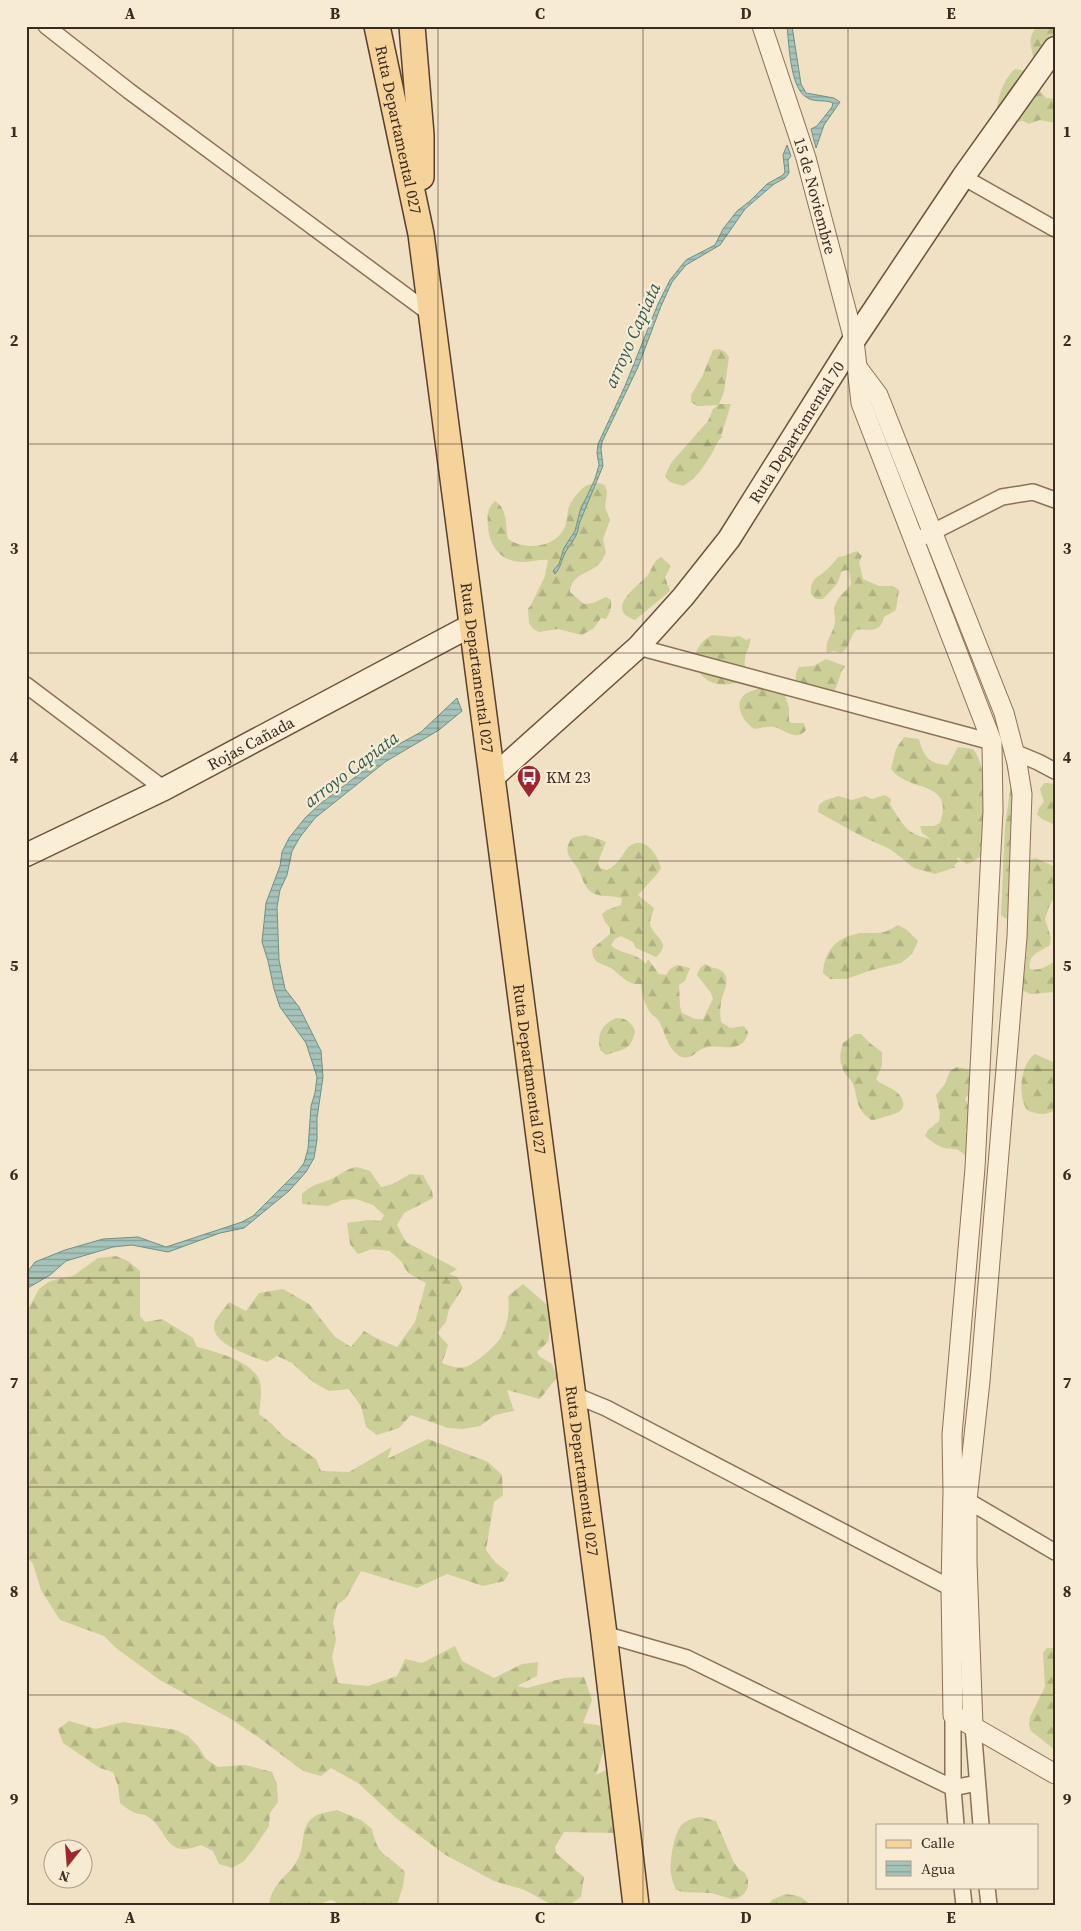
<svg xmlns="http://www.w3.org/2000/svg" width="1081" height="1931" viewBox="0 0 1081 1931" font-family="'Source Serif 4',serif">
<style>
.forest{fill:url(#forest-firs)}
.water{fill:url(#water-rules);stroke:#6c9286}
.lines{fill:none;stroke-linecap:round;stroke-linejoin:round}
.minor-casing{stroke:#8c7159;stroke-width:18}
.tertiary-casing{stroke:#8c7159;stroke-width:21}
.secondary-casing{stroke:#6d523c;stroke-width:25}
.primary-casing{stroke:#593f2e;stroke-width:28}
.minor{stroke:#faeed7;stroke-width:15}
.tertiary{stroke:#faeed7;stroke-width:19}
.secondary{stroke:#faeed7;stroke-width:22}
.primary{stroke:#f5d39a;stroke-width:25}
.grid{fill:none;stroke:#3b2a1e;stroke-width:1;stroke-opacity:0.55}
.labels{text-anchor:middle;dominant-baseline:central;stroke-width:4.5;stroke-linejoin:round;paint-order:stroke}
.street-label{font-size:16px;fill:#3b2a1e;stroke:#f7ebd4}
.poi-label{font-size:16px;fill:#3b2a1e;stroke:#f7ebd4;text-anchor:start}
.water-label{font-size:18px;font-style:italic;fill:#2c5b55;stroke:#f7ebd4}
.neatline{fill:none;stroke:#3b2a1e;stroke-width:2}
.grid-label{font-size:16px;text-anchor:middle;font-weight:bold;fill:#3b2a1e}
</style>
<defs>
<pattern id="forest-firs" width="22" height="20" patternUnits="userSpaceOnUse" patternTransform="scale(1.25)"><rect width="22" height="20" fill="#cccf97"/><path d="M5 1l3.5 6h-7zM16 11l3.5 6h-7z" fill="#b0b282"/></pattern>
<pattern id="water-rules" width="6" height="5" patternUnits="userSpaceOnUse" patternTransform="scale(1.25)"><rect width="6" height="5" fill="#a6c3b9"/><path d="M0 2.5h6" fill="none" stroke="#889f96"/></pattern>
</defs>
<rect width="100%" height="100%" fill="#f0e0c4"/>
<path class="forest" d="M1037,26H1055V54L1044,61L1033,56C1030,41 1028,39 1037,26Z
M1015,69L1028,71L1043,81L1040,91L1046,98L1055,99V123L1040,120L1029,124L1023,121L1008,122L997,115C997,99 1002,81 1015,69Z
M719,349L725,352L729,357L724,392L719,404H731L721,436H723C717,441 716,446 712,453C705,465 696,479 683,486L670,482L665,476L671,463L708,421L713,409L718,405L697,406L691,402V395L702,377L713,350Z
M598,483L605,485L607,492L605,507L610,520L603,539L606,553C604,556 602,561 599,564C589,574 571,574 570,592L584,604L593,603L606,597L611,600C612,608 610,612 606,619L601,618L594,628L582,635L558,629L539,632L533,629L529,623L528,608L530,607L545,576L548,560C540,559 533,562 525,562C502,563 489,547 488,526C487,516 487,508 495,501C508,509 505,525 508,539C524,550 553,549 564,529C567,523 567,517 568,510C569,503 578,492 584,487C588,484 593,484 598,483Z
M857,551L862,556L859,562L863,579L879,586H893L899,590L896,610L884,617C880,635 869,628 856,630C849,638 850,647 842,653L834,651L827,653C824,642 833,634 835,623C836,616 832,611 836,603C839,595 847,591 851,584L849,570L842,571L837,584L823,599H816L811,594C810,580 815,579 824,572C829,568 834,562 838,557L844,556Z
M661,557L671,566L665,577L670,591L635,620C604,609 637,587 647,576C653,569 652,562 661,557Z
M712,635L733,637L740,636L746,640L750,638C751,647 746,650 745,658C744,665 746,672 744,679C705,700 675,655 712,635Z
M826,659L845,666C838,674 839,688 831,695C827,699 818,701 813,704C803,692 789,682 799,667L814,666Z
M766,687L785,695L789,708V721L791,723H804L806,730C796,742 786,730 774,727C767,726 760,728 754,729C742,721 732,702 747,693C752,690 760,689 766,687Z
M904,737L919,739C923,756 929,764 948,765L958,747L973,749C989,767 986,827 987,852L974,861L967,864L957,857L958,862L953,866L956,867L935,874L914,868L890,849L863,837L818,812L819,805L824,801L838,796L852,800L865,796L872,799L885,795L891,799L890,805C897,814 903,828 913,833C919,837 925,837 932,840L922,833L920,826H934L940,823C955,779 908,793 891,769L896,749Z
M1006,758L1017,763L1008,899L1010,914L1006,919L1001,915L1005,826L1011,784L1006,764Z
M1044,783L1055,784V825L1042,819L1037,814L1039,808L1044,802L1040,789Z
M585,835L599,839L606,842L598,862L600,868L607,870C622,863 622,851 631,845C646,836 658,856 661,868L657,874L638,895L654,908C653,914 648,921 651,927C656,938 672,943 656,957L636,948L633,942L621,936L615,939L611,945C621,955 634,951 646,964L648,959L659,974L666,975L670,969L677,965L690,968L685,981L679,985L680,1006L682,1013L695,1019H703L713,999L711,993L697,975L700,968L705,964C711,969 718,967 723,972C731,980 723,992 721,1002C720,1009 720,1015 721,1022L730,1028L744,1026L748,1032C747,1038 744,1044 737,1046C727,1050 714,1043 702,1049C694,1053 689,1062 678,1055C667,1047 665,1032 659,1021C655,1016 649,1013 647,1007C643,999 642,992 641,984H634L627,981L611,968L597,962L593,957L592,949L610,934V928L605,922L602,914L607,910L621,905L622,898C612,895 600,898 591,892C584,887 582,876 578,869C570,857 562,852 572,838Z
M1036,858L1055,867V897L1050,904L1045,919L1051,938L1050,945C1039,952 1027,955 1030,969C1040,971 1046,967 1055,961V992L1030,994L1018,988C1022,974 1031,955 1024,942L1029,860Z
M898,925L907,930L918,941L912,954L901,963L872,970L846,979H830L823,973C824,953 835,938 856,934C865,932 875,934 884,932C889,931 894,927 898,925Z
M616,1018C627,1018 630,1022 635,1030C632,1051 623,1049 606,1055L600,1050C597,1034 601,1025 616,1018Z
M855,1034H861L871,1044L882,1052V1066L876,1079C883,1087 895,1087 901,1097C908,1109 898,1114 887,1116C882,1117 877,1120 872,1120C869,1119 865,1115 863,1113C856,1104 857,1094 853,1084C852,1081 849,1078 846,1075C839,1064 839,1055 843,1043Z
M1035,1054L1055,1063V1110C1045,1116 1038,1114 1028,1111C1017,1097 1020,1064 1035,1054Z
M957,1067L971,1070L973,1088L965,1099L968,1105L973,1111L965,1133L971,1136L966,1157C959,1147 954,1150 944,1148C937,1146 930,1140 925,1136L928,1130L939,1121L940,1114L936,1095L945,1084L950,1071Z
M357,1167L370,1171L381,1187L393,1184L410,1174L423,1175L432,1191L433,1198L404,1213L397,1225L406,1242L457,1269L449,1274L457,1277L463,1288L449,1309L446,1322L437,1333L448,1345L442,1363C450,1366 457,1369 465,1367C474,1365 497,1345 501,1337C508,1325 510,1308 508,1296L523,1284L553,1310L548,1342L537,1352L539,1356L552,1364L557,1377L540,1399L507,1390L514,1411L495,1415L480,1426L463,1429L448,1428L411,1415L399,1428L377,1435L366,1427L361,1406L349,1389L329,1391L313,1382L292,1363L277,1356L267,1362C252,1356 207,1344 215,1322C218,1315 225,1308 229,1302L246,1311L259,1293L283,1289L309,1304L335,1337L351,1347L364,1331L376,1338L397,1347L415,1322L426,1283L408,1273L401,1261L390,1251L372,1249L358,1254L350,1244L347,1223L368,1220L381,1221L384,1215L373,1205L356,1199L342,1200L328,1206L302,1204V1194C316,1181 321,1185 335,1177C343,1173 348,1168 357,1167Z
M116,1256L128,1261L140,1271V1316L145,1322L162,1319L193,1338L197,1347C214,1351 251,1361 259,1379C263,1390 260,1403 259,1414L272,1424L283,1436L316,1459L321,1471L349,1472L392,1447L387,1459L428,1439L488,1462L502,1475L503,1495L494,1502L486,1550L495,1562L509,1573L504,1581L483,1586L447,1574L417,1588L361,1571L346,1598L337,1605L333,1622L336,1640L332,1657L338,1683L368,1686L397,1676L405,1659L422,1663L455,1646L462,1661L494,1678L522,1664L538,1662L537,1676L517,1686L527,1688L564,1678L584,1677L592,1700L583,1723L598,1725L609,1733L596,1775L606,1770L635,1800L620,1833L564,1832L555,1847L556,1853L584,1877L581,1897L569,1905H552L525,1890L494,1881L444,1854L396,1818L358,1783L331,1768L321,1776L303,1771L258,1737L231,1719L160,1680L116,1648L104,1636L60,1620L41,1590L33,1564L26,1555V1472L29,1463L26,1445V1313L39,1289L50,1281L73,1276L98,1258Z
M1047,1648H1055V1750L1031,1731L1029,1725L1030,1717L1045,1687L1043,1653Z
M69,1721L96,1729L123,1722L176,1730L188,1736L198,1746L206,1759L218,1767L245,1765L272,1772L277,1784L278,1802L270,1813L269,1826L253,1850L244,1861L232,1868L219,1864L213,1851L201,1845C162,1860 170,1828 145,1815C141,1814 137,1814 133,1812C129,1810 124,1806 120,1803L118,1786L113,1772L100,1768L63,1743L58,1729Z
M337,1810L361,1820L372,1829C378,1858 387,1853 405,1872L403,1886L397,1905H343L331,1900L316,1905H269C273,1880 288,1878 298,1859C305,1846 300,1830 311,1819C318,1813 328,1812 337,1810Z
M701,1817L716,1821L733,1861L739,1869L745,1873L748,1880V1887L744,1894L738,1898L732,1899L711,1893L683,1892L676,1890C674,1885 672,1880 671,1874C669,1864 674,1835 680,1827C685,1820 693,1818 701,1817Z
M785,1894C794,1895 804,1896 810,1905H768L772,1900Z"/>
<path class="water" d="M787,26H792L801,84L806,93L834,98L840,102L824,125L816,148L811,129L817,126L832,107L833,103C825,99 814,103 806,97C790,87 789,44 787,26Z
M787,145L791,156L788,160L789,173L785,178L774,184L745,209L720,245L686,265L672,282L661,306L638,367L602,442L601,449L603,466L579,524C578,537 571,542 565,553C561,561 561,567 555,574L553,571L559,564L564,548L575,531L580,511L595,479L599,465L597,453L598,444L625,386L658,304L670,280L686,260L715,245L723,229L737,211L750,201L767,184L783,175L785,172L783,155Z
M457,698L462,711L439,730L385,762L315,818L300,837L292,851L287,875L280,890L277,907L279,960L285,989L299,1007L321,1051L323,1077L317,1118V1140L314,1158L306,1172L289,1191L244,1228L220,1233L168,1252L132,1245L113,1247L66,1261L50,1275L26,1289V1274L35,1262L65,1250L103,1239L138,1237L166,1247L242,1222L253,1216L298,1171L304,1163L308,1149L311,1106L315,1093L317,1077L306,1043L280,1007L274,989L268,961L262,942L266,903L280,866L282,852L289,838L305,818L320,804L362,772L371,763L401,743L421,732Z"/>
<g class="lines">
<defs>
<path id="minor" d="M46,26L129,91L432,315
M963,177L1055,229
M923,537L1002,497L1033,492L1055,500
M638,647L992,742
M26,685L164,789
M1014,752L1038,762L1055,771
M572,1394L606,1408L951,1588
M958,1495L1055,1552
M604,1634L687,1658L953,1788L977,1783
M953,1715V1788L956,1825
M973,1726L981,1825
M962,1887L964,1905
M987,1887L989,1905"/>
<g id="tertiary">
<path id="s1" d="M762,26L806,158L854,340L861,403L992,742L993,811L975,1168L952,1435L953,1492L951,1588L953,1715L1055,1774"/>
<path d="M857,367L878,395L1004,713L1017,763L1022,794L1017,937L980,1381L967,1500V1562L973,1726"/>
</g>
<g id="secondary">
<path id="s2" d="M492,778L638,647L683,597L729,539L854,340L963,177L1055,48"/>
<path id="s3" d="M26,855L164,789L472,625"/>
</g>
<g id="primary">
<path id="s4" d="M377,26L421,234L604,1634L636,1905"/>
<path d="M412,26L421,135V177"/>
</g>
</defs>
<use href="#minor" class="minor-casing"/>
<use href="#tertiary" class="tertiary-casing"/>
<use href="#secondary" class="secondary-casing"/>
<use href="#primary" class="primary-casing"/>
<use href="#minor" class="minor"/>
<use href="#tertiary" class="tertiary"/>
<use href="#secondary" class="secondary"/>
<use href="#primary" class="primary"/>
</g>
<path class="grid" d="M233,26V1905M438,26V1905M643,26V1905M848,26V1905M26,236H1055M26,444H1055M26,653H1055M26,861H1055M26,1070H1055M26,1278H1055M26,1487H1055M26,1695H1055"/>
<defs>
<symbol id="bus-pin" viewBox="-11 -11 22 30"><path d="M0 17L-7.5 6A9.5 9.5 0 1 1 7.5 6Z" fill="#9d262e" stroke="#f7ebd4"/><path d="M-5-6H5V4H4V6H2V4H-2V6H-4V4H-5ZM-3.5-4V0h7V-4ZM-3.5 1.2v1.5H-2V1.2ZM2 1.2v1.5H3.5V1.2Z" fill="#fff"/></symbol>
</defs>
<g fill-rule="evenodd">
<use href="#bus-pin" x="515" y="763" width="28" height="38"/>
</g>
<g class="labels">
<g class="street-label">
<text stroke="none"><textPath href="#s4" startOffset="106">Ruta Departamental 027</textPath></text>
<text stroke="none"><textPath href="#s1" startOffset="178">15 de Noviembre</textPath></text>
<text stroke="none"><textPath href="#s2" startOffset="464">Ruta Departamental 70</textPath></text>
<text stroke="none"><textPath href="#s4" startOffset="650">Ruta Departamental 027</textPath></text>
<text stroke="none"><textPath href="#s3" startOffset="251">Rojas Cañada</textPath></text>
<text stroke="none"><textPath href="#s4" startOffset="1055">Ruta Departamental 027</textPath></text>
<text stroke="none"><textPath href="#s4" startOffset="1460">Ruta Departamental 027</textPath></text>
</g>
<g class="poi-label">
<text x="546" y="777">KM 23</text>
</g>
<g class="water-label">
<text transform="translate(632 335) rotate(-66)">arroyo Capiata</text>
<text transform="translate(351 769) rotate(-37)">arroyo Capiata</text>
</g>
</g>
<rect width="1081" height="1931" fill="none" stroke="#f7ebd4" stroke-width="55"/>
<rect x="876" y="1824" width="162" height="65" fill="#f7ebd4" stroke="#ac9e8b"/>
<rect x="886" y="1840" width="25" height="8" fill="#f5d39a" stroke="#ac9e8b"/>
<text x="921" y="1848" font-size="15" fill="#3b2a1e">Calle</text>
<rect x="886" y="1861" width="25" height="15" fill="url(#water-rules)" stroke="#ac9e8b"/>
<text x="921" y="1874" font-size="15" fill="#3b2a1e">Agua</text>
<g transform="translate(68 1864) rotate(197)"><circle r="24" fill="#f7ebd4" stroke="#ac9e8b"/>
<path d="M0-4L9 19L0 12L-9 19Z" fill="#9d262e"/>
<text y="-8" font-size="14" font-weight="bold" text-anchor="middle" fill="#3b2a1e">N</text>
</g>
<rect x="28" y="28" width="1026" height="1876" class="neatline"/>
<g class="grid-label">
<text x="130" y="19">A</text>
<text x="335" y="19">B</text>
<text x="540" y="19">C</text>
<text x="746" y="19">D</text>
<text x="951" y="19">E</text>
<text x="14" y="137">1</text>
<text x="1067" y="137">1</text>
<text x="14" y="346">2</text>
<text x="1067" y="346">2</text>
<text x="14" y="554">3</text>
<text x="1067" y="554">3</text>
<text x="14" y="763">4</text>
<text x="1067" y="763">4</text>
<text x="14" y="971">5</text>
<text x="1067" y="971">5</text>
<text x="14" y="1180">6</text>
<text x="1067" y="1180">6</text>
<text x="14" y="1388">7</text>
<text x="1067" y="1388">7</text>
<text x="14" y="1597">8</text>
<text x="1067" y="1597">8</text>
<text x="14" y="1805">9</text>
<text x="1067" y="1805">9</text>
<text x="130" y="1923">A</text>
<text x="335" y="1923">B</text>
<text x="540" y="1923">C</text>
<text x="746" y="1923">D</text>
<text x="951" y="1923">E</text>
</g>
</svg>
